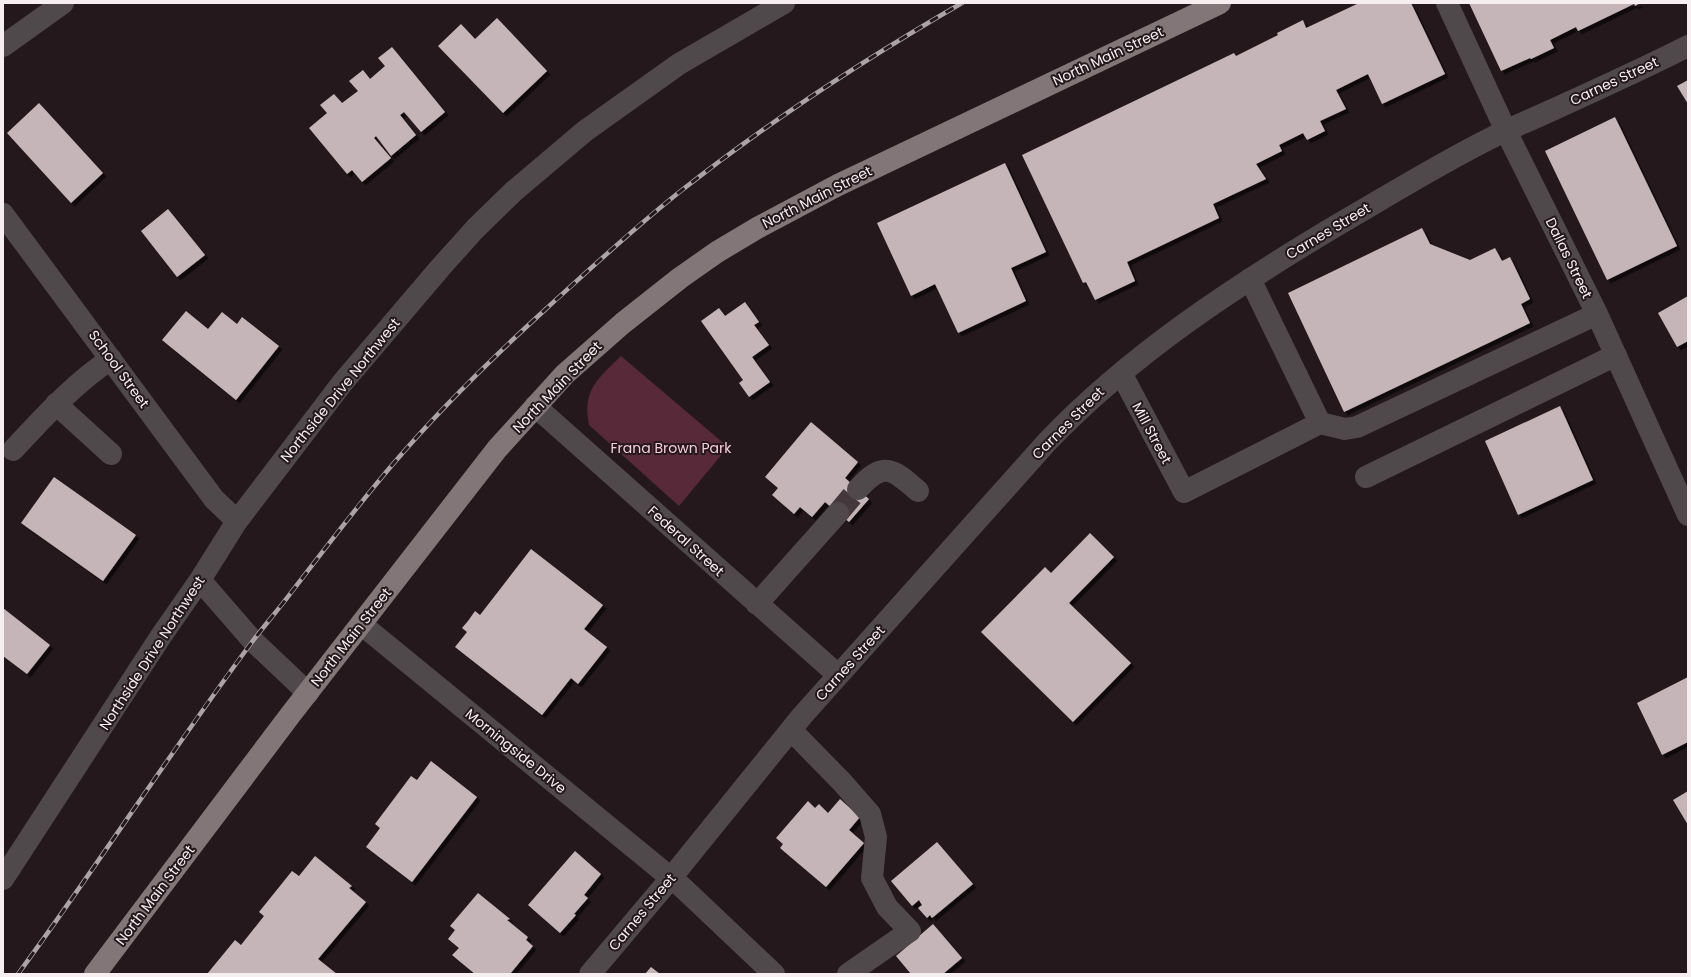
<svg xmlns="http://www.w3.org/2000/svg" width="1691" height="977" viewBox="0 0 1691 977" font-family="Poppins,sans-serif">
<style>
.green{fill:#572939}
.building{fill:#c5b5b9;filter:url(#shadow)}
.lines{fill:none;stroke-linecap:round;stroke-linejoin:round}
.minor-tunnel{stroke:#44383c;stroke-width:22;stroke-dasharray:22 11;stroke-linecap:butt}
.minor{stroke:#4f494b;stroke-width:22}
.major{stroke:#827679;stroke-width:22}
.rail-casing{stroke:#aca3a6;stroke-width:4.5}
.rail{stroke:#24181c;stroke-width:3;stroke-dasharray:9;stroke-linecap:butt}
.labels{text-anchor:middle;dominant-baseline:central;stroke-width:4;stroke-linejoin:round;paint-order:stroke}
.street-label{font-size:14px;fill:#f6eef0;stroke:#24181c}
.park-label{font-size:14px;fill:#f7ccd9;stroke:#24181c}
</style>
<defs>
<filter id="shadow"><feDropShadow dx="3.5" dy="3.5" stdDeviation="0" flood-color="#0009"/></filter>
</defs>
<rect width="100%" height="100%" fill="#24181c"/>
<path class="green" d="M621,356L728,447L679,506L589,425C582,389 598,379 621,356Z"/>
<path class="building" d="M1359,3H1411L1445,74L1382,104L1368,74L1336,90L1346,109L1320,121L1325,131L1307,140L1303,133L1279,145L1282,151L1256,164L1266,179L1213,204L1219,218L1127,262L1135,281L1095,300L1086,282L1083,283L1022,155L1234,53L1236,56L1278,35L1277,33L1303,20L1306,28Z
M1469,3H1641L1635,6L1634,4L1578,31L1576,27L1550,40L1554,48L1531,59L1530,58L1501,71Z
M497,18L547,71L503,113L438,46L461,24L475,39Z
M392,47L445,112L421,132L404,112L400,115L416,135L391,156L376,136L374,138L391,158L362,182L352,170L347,174L309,128L327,113L320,105L334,94L342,103L358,91L349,81L363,70L370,79L385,66L378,58Z
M1688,80V104L1677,86Z
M39,103L103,173L71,203L7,133Z
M1615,117L1677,246L1607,280L1545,151Z
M1005,163L1046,252L1011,268L1026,301L958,333L935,284L911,296L877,223Z
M168,209L205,255L177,277L141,231Z
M1422,228L1430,244L1470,260L1495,248L1502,261L1510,257L1530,299L1521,304L1530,323L1344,412L1288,293Z
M1688,296V341L1677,347L1658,313Z
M745,302L759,322L754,325L769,345L752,357L770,382L749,397L739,383L743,380L701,321L719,308L725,316Z
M186,311L208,329L222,312L237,324L242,317L279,346L236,400L162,340Z
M1560,406L1593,480L1518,515L1485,441Z
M811,422L858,462L845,478L869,499L849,522L825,502L812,517L800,507L794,514L772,495L778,488L765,477Z
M54,477L136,535L103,581L21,523Z
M1090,533L1114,557L1069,603L1131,663L1073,722L981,632L1045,567L1051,573Z
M531,549L603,605L584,629L607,647L578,684L571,678L542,715L455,647L467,632L462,628L468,621L475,611L480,615Z
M3,608L50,645L27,674L3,656Z
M1688,677V742L1662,755L1637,703Z
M431,761L477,797L412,882L366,847L380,828L375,824L411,776L417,780Z
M1688,791V825L1673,800Z
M840,799L860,817L849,830L864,843L826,887L780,848L783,844L776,838L808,801L815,808L819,804L828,813Z
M937,842L973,884L932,918L930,915L927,918L918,908L922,905L919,900L912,906L891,881Z
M575,851L601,874L584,895L588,898L574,914L576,915L560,933L528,905Z
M315,856L352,886L349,888L366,902L318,959L337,974H207L235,940L241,945L264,916L259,912L292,871L299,876Z
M478,893L510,919L507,920L528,937L526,940L533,946L510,974H475L452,955L459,948L448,939L455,930L450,926Z
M933,924L962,958L943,974H911L896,956Z
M651,967L660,974H645Z"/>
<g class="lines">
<path class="minor-tunnel" d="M838,513L858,489"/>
<path class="minor" d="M1447,3L1506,131L1597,314L1688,515
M3,46L63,3
M3,214L214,499L237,521
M1121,373L1184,492L1320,423L1250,279
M56,404L111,454
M535,406L838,675
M1320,423L1345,429L1357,427L1597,314
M13,450C44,417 73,384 111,359
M1366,477L1616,355
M858,489C884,460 893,469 918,491
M200,580L253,641L308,693
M757,604L838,513
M361,624L682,887L774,974
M791,730L842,782L870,814L876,837L872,878L887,907L910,931L848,974
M3,879L161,636L200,580L237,521L343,382L440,268L475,229L514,191L585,131L679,64L784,3
M590,974L671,878L802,716L1047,442C1131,354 1235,286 1339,224C1389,195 1439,164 1491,138C1510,128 1531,120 1550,111C1596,90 1643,69 1688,46"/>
<path class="major" d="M95,974L291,714L497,449L565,374L623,323L680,278L717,252L759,227L838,185L1220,3"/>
<defs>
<path id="rail" d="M18,974C98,865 171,751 252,642C264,626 278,610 290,594C324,550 357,506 393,464C440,409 493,357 547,308C591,268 635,227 682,190C770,121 865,59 962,3"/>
</defs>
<use href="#rail" class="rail-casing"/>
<use href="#rail" class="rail"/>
</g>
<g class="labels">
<g class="street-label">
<text transform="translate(1108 56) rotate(-25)">North Main Street</text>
<text transform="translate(1614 81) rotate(-25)">Carnes Street</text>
<text transform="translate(817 197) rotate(-27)">North Main Street</text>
<text transform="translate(1328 231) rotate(-31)">Carnes Street</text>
<text transform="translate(1569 258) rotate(64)">Dallas Street</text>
<text transform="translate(119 369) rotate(54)">School Street</text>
<text transform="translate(557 387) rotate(-46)">North Main Street</text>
<text transform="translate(340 390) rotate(-51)">Northside Drive Northwest</text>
<text transform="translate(1068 423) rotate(-45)">Carnes Street</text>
<text transform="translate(1152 433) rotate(62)">Mill Street</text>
<text transform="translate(686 541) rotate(42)">Federal Street</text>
<text transform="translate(351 637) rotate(-52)">North Main Street</text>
<text transform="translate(152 653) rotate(-57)">Northside Drive Northwest</text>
<text transform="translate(850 663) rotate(-48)">Carnes Street</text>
<text transform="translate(516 751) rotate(39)">Morningside Drive</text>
<text transform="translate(155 895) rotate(-53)">North Main Street</text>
<text transform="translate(642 912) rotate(-50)">Carnes Street</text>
</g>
<g class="park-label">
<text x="671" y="448">Frana Brown Park</text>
</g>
</g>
<rect width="1691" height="977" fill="none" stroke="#f6eef0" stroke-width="8"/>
</svg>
